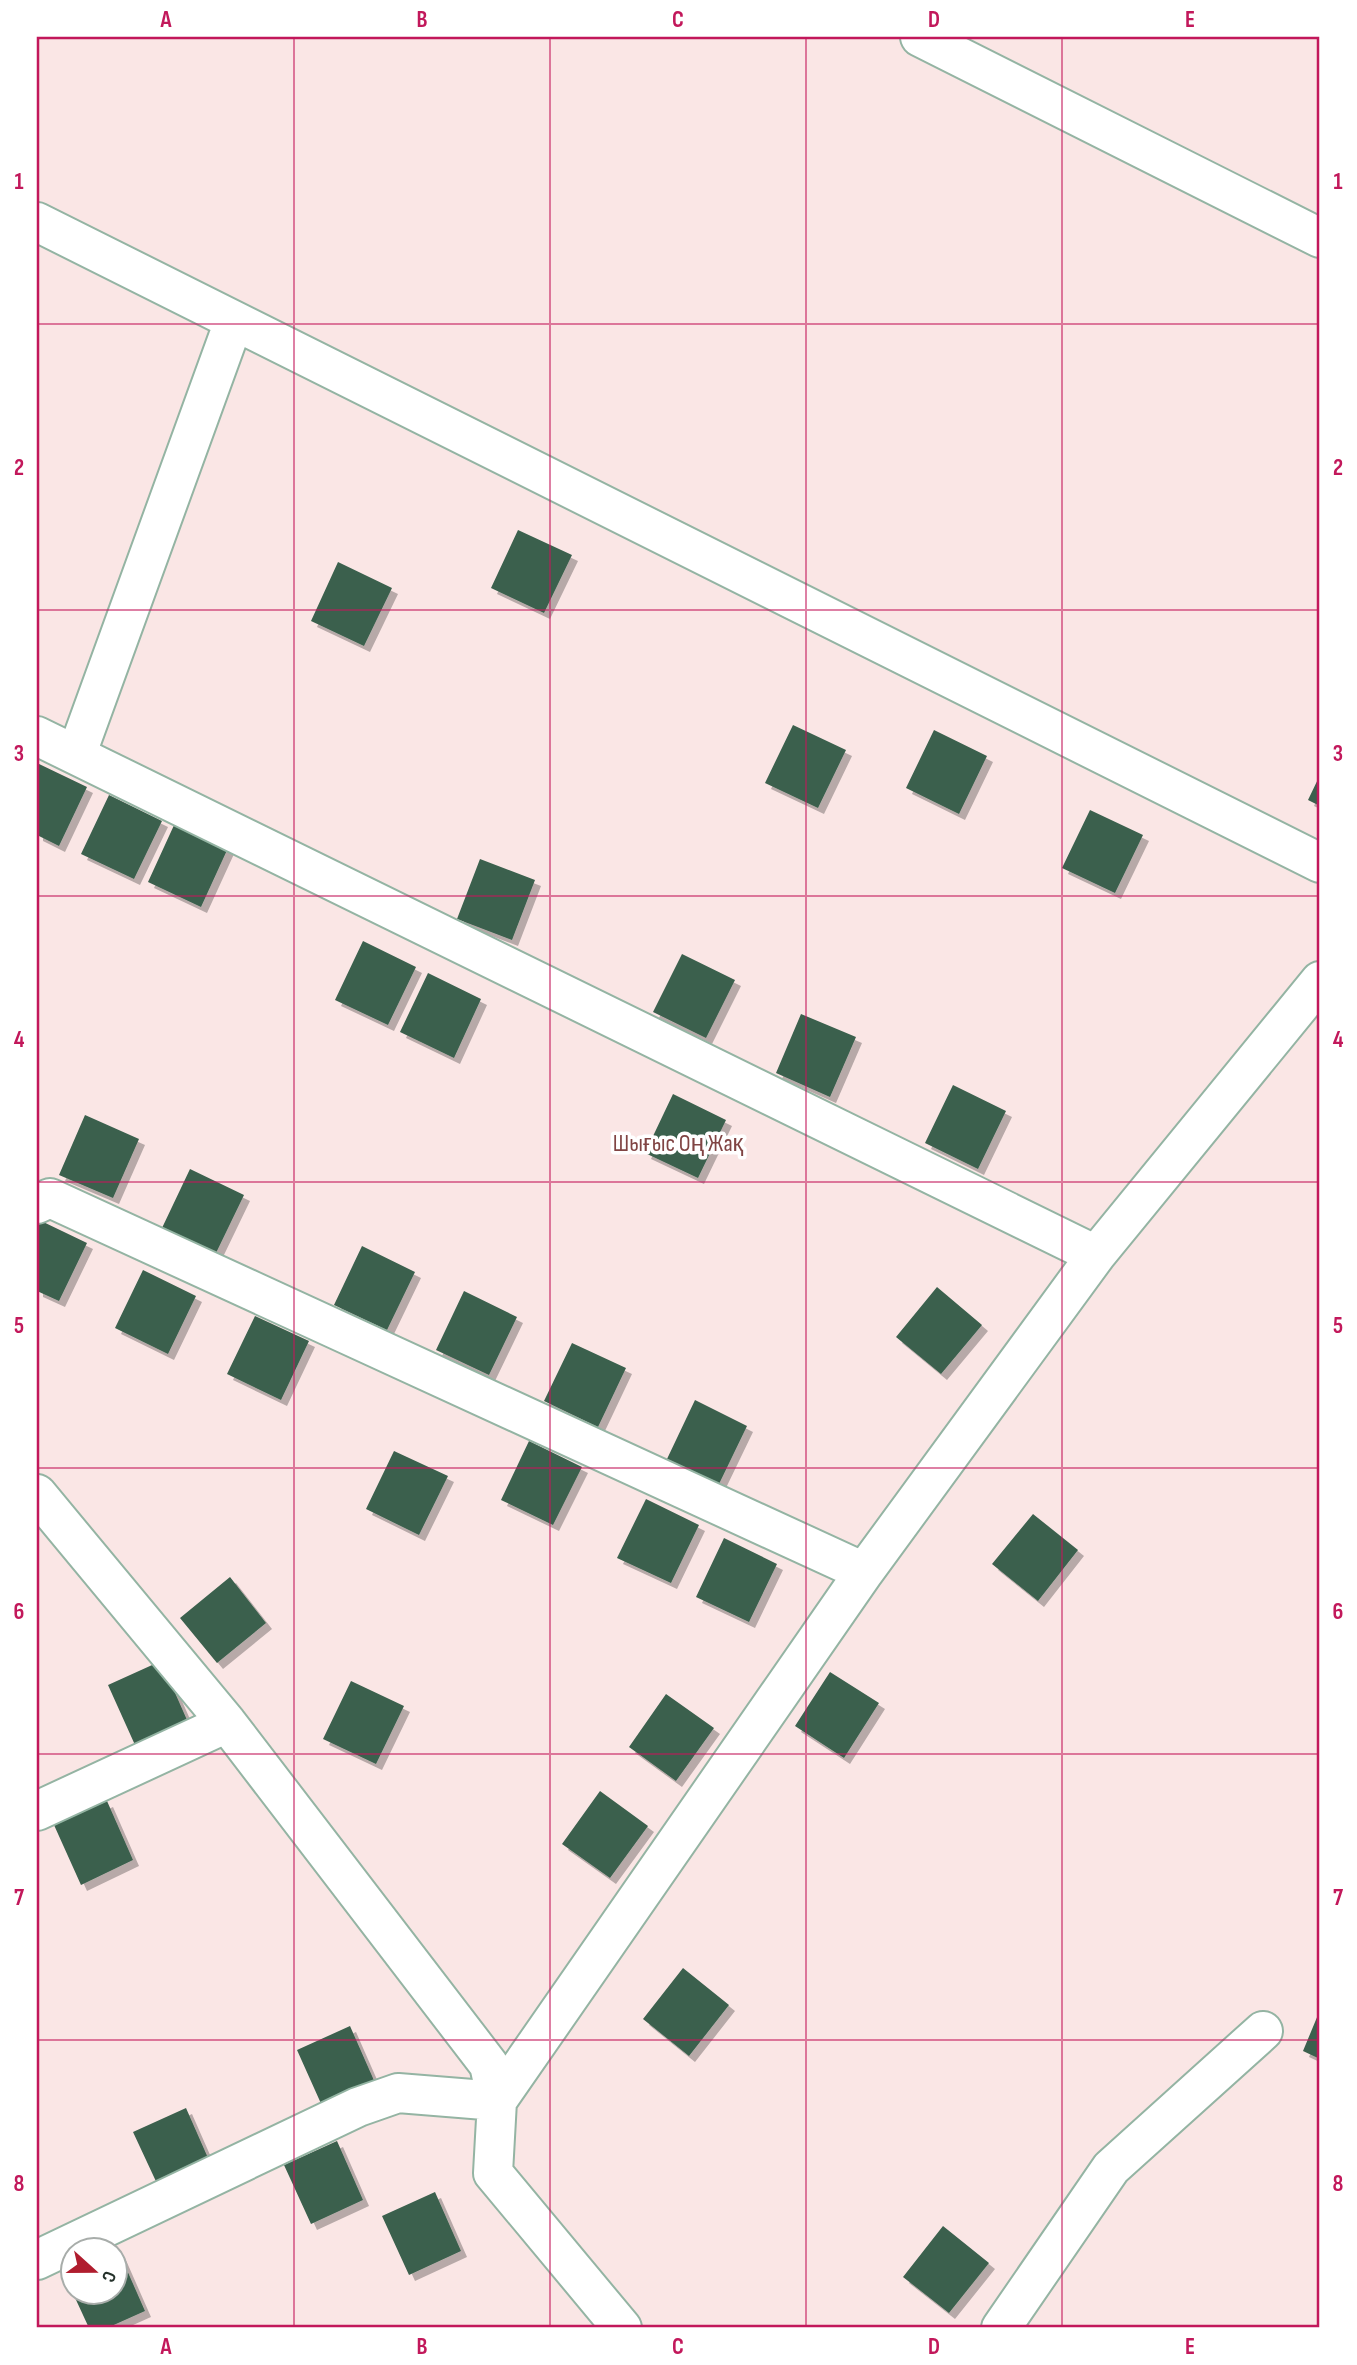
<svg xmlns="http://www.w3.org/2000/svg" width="1357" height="2365" viewBox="0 0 1357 2365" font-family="'Sofia Sans Condensed',sans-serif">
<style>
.green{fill:#fae6e5;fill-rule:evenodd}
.building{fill:#3b604d;filter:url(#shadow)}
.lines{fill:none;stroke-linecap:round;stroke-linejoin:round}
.minor-casing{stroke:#94b4a3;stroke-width:42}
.minor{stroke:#fff;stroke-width:38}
.grid{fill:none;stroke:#c2185b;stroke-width:2;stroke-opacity:0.55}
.labels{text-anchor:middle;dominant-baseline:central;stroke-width:7;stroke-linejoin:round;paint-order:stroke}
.park-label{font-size:24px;fill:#804443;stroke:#fff}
.neatline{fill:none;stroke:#c2185b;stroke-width:2.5}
.grid-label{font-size:23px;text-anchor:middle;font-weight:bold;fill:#c2185b}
</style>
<defs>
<filter id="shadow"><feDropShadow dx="6" dy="6" stdDeviation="0" flood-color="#0004"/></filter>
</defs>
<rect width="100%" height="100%" fill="#f7fdfa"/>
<path class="green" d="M37,37H1320V2328H37ZM74,2250H116V2292H74Z"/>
<path class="building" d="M518,530L572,555L544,613L491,588Z
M338,562L392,588L364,646L311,621Z
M793,725L846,750L818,808L765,783Z
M934,730L987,756L959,814L906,788Z
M37,763L87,787L59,846L37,835Z
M1320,775V806L1308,800Z
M109,795L162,821L134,879L81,854Z
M1090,810L1143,835L1115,893L1062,868Z
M175,823L228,848L201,907L148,882Z
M480,859L535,880L512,940L457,919Z
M363,941L416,967L388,1025L335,1000Z
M682,954L735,980L706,1038L653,1012Z
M428,973L481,999L454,1058L400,1032Z
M801,1014L856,1037L830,1097L776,1073Z
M953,1085L1006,1111L978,1169L925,1143Z
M673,1094L726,1120L698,1178L645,1153Z
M85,1115L139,1139L113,1198L59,1175Z
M190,1169L244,1195L216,1253L162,1228Z
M37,1219L87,1243L59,1301L37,1291Z
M362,1246L415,1272L387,1330L334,1305Z
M143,1270L196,1296L168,1354L115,1328Z
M937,1287L982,1325L941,1374L896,1337Z
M464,1291L517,1317L489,1375L436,1350Z
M255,1316L309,1341L281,1400L227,1374Z
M572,1343L626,1368L598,1427L544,1401Z
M695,1400L747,1426L719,1484L667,1459Z
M529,1441L582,1467L553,1525L501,1500Z
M394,1451L448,1476L419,1535L366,1509Z
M646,1499L699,1525L671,1583L617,1558Z
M1033,1514L1078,1550L1038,1601L992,1564Z
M724,1538L777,1564L749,1622L696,1597Z
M230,1577L266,1623L217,1663L180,1618Z
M161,1661L187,1720L135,1745L108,1685Z
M830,1672L879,1703L844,1758L795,1726Z
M351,1681L404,1706L376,1764L323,1739Z
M666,1694L714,1728L676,1781L629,1747Z
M600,1791L648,1826L610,1878L562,1844Z
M107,1801L133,1860L81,1885L54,1825Z
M683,1968L729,2005L689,2056L643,2019Z
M1320,2010V2059L1303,2051Z
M350,2026L376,2085L323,2108L297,2050Z
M186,2108L212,2167L160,2190L133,2132Z
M337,2141L363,2200L311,2224L284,2165Z
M435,2192L461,2251L409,2275L382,2216Z
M943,2226L989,2263L949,2313L903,2277Z
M119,2252L145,2311L107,2328H89L65,2276L74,2272V2292H116V2253Z"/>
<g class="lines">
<defs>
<path id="minor" d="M920,37L1320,238
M37,222L1320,863
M37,736L1096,1255
M77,753L234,321
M37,1204L50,1198L864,1572
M37,1494L227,1723
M37,1811L227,1723L489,2065L497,2101L493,2173L622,2328
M497,2101L864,1572L1096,1255L1320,981
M37,2260L358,2107L398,2093L497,2101
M1001,2328L1111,2168L1263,2031"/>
</defs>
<use href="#minor" class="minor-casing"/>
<use href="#minor" class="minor"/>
</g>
<path class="grid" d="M294,37V2328M550,37V2328M806,37V2328M1062,37V2328M37,324H1320M37,610H1320M37,896H1320M37,1182H1320M37,1468H1320M37,1754H1320M37,2040H1320"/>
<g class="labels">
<g class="park-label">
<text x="678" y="1143">Шығыс Оң Жақ</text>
</g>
</g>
<rect width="1357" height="2365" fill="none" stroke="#ffffff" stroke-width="77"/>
<g transform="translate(94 2271) rotate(111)"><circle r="33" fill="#ffffff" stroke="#a8adaa" stroke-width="2"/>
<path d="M0-5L12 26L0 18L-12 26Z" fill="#b01d2e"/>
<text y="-10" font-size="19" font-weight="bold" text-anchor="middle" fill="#25322b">С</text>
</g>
<rect x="38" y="38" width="1280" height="2288" class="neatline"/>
<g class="grid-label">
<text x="166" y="27">A</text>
<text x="422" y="27">B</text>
<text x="678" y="27">C</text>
<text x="934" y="27">D</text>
<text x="1190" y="27">E</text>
<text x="19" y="189">1</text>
<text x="1338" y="189">1</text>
<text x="19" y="475">2</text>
<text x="1338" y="475">2</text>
<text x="19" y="761">3</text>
<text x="1338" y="761">3</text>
<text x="19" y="1047">4</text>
<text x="1338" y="1047">4</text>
<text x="19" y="1333">5</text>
<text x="1338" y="1333">5</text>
<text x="19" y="1619">6</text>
<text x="1338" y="1619">6</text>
<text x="19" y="1905">7</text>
<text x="1338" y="1905">7</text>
<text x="19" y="2191">8</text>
<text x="1338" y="2191">8</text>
<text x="166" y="2354">A</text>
<text x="422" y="2354">B</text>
<text x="678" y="2354">C</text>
<text x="934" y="2354">D</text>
<text x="1190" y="2354">E</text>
</g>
</svg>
